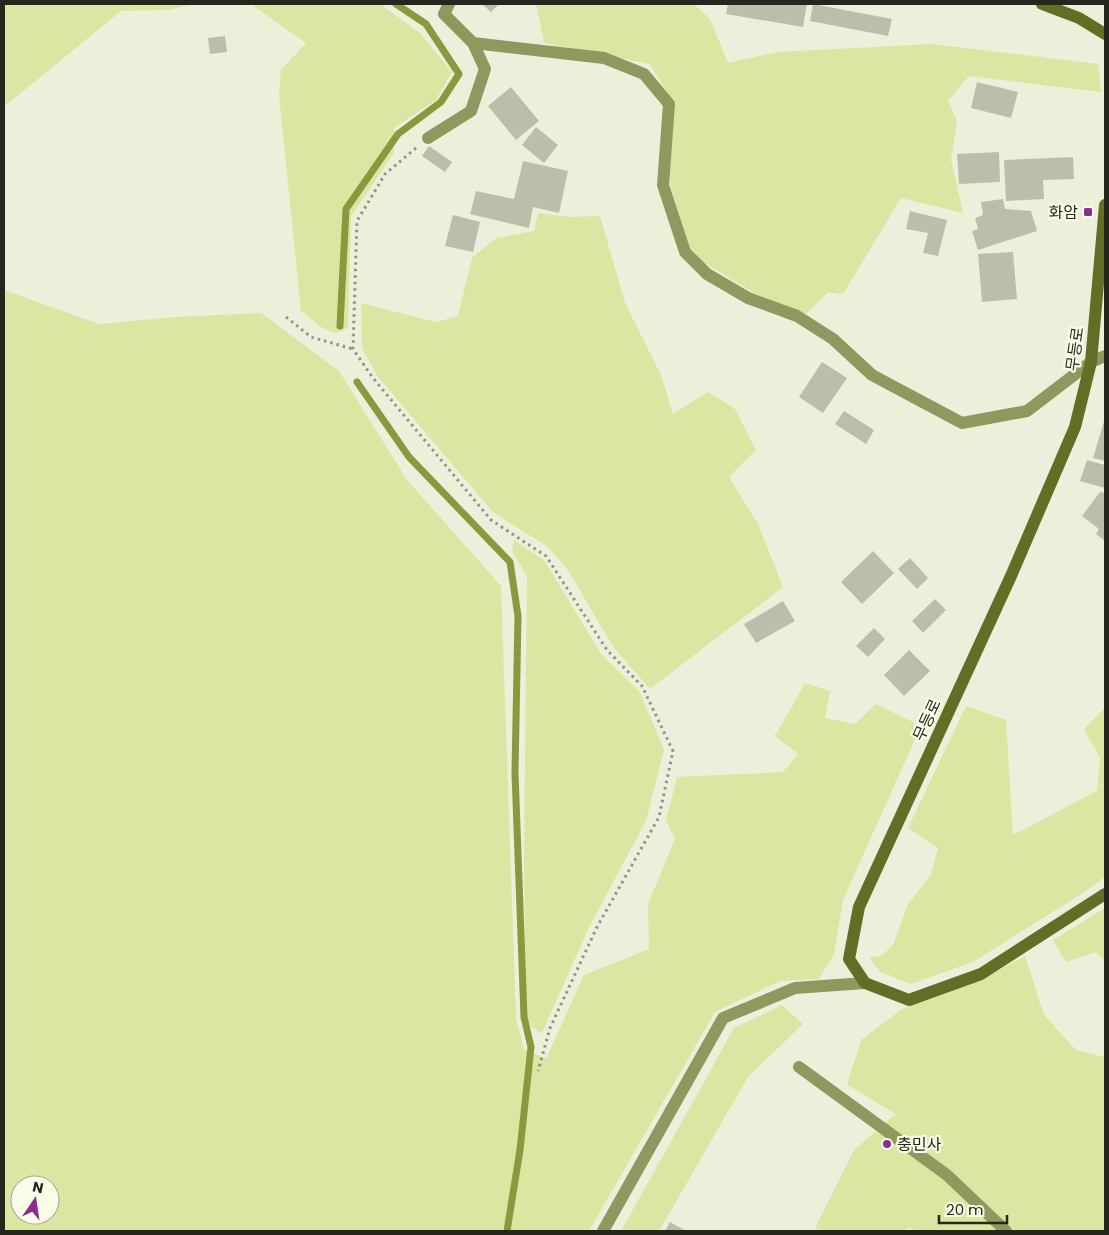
<svg xmlns="http://www.w3.org/2000/svg" width="1109" height="1235" viewBox="0 0 1109 1235" font-family="Poppins,'Noto Sans KR',sans-serif">
<style>
.green{fill:#dae6a1;fill-rule:evenodd}
.lines{fill:none;stroke-linecap:round;stroke-linejoin:round}
.stream{stroke:#8b983d;stroke-width:7}
.building{fill:#bbbfaa}
.path{stroke:#919485;stroke-width:3;stroke-dasharray:2.5 4;stroke-linecap:butt}
.service{stroke:#8f985f;stroke-width:12}
.secondary{stroke:#646d25;stroke-width:12}
.poi-dot{fill:#8e2b92;stroke:#f9fde7;stroke-width:2}
.labels{text-anchor:middle;dominant-baseline:central;stroke-width:4.5;stroke-linejoin:round;paint-order:stroke}
.poi-label{font-size:16px;fill:#25271f;stroke:#f9fde7;text-anchor:end}
.street-label{font-size:16px;fill:#25271f;stroke:#f9fde7}
</style>
<rect width="100%" height="100%" fill="#ecf0da"/>
<path class="green" d="M4,4H195L168,10L121,11L5,106Z
M251,4H380L420,33L452,72L436,100L394,128V153L351,216L348,328L335,333L321,327L301,311L279,95L281,70L306,43Z
M536,4H694L710,19L728,63L778,52L932,44L1098,64L1101,92L969,76L948,101L957,121L951,160L963,213L901,198L843,294L828,292L806,314L754,293L705,263L689,246L669,181L674,103L650,64L544,43Z
M538,213L569,217L600,216L625,303L661,375L673,414L708,392L735,409L756,450L729,477L758,524L783,587L650,689L614,648L568,570L547,546L494,513L378,377L362,348L361,303L436,322L458,316L472,258L496,238L534,231Z
M4,290L99,324L174,317L261,313L339,371L407,480L501,586L516,1018L524,1049L546,1059L584,975L649,949L648,904L675,839L666,821L677,777L783,772L798,754L775,736L805,683L830,691L825,718L855,724L876,704L921,726L843,900L834,954L819,979L780,981L715,1012L589,1231H4ZM20,1185H50V1215H20Z
M514,540L544,560L601,654L640,692L664,750L646,821L589,927L542,1033L531,1027L526,1017L524,854L527,576L512,551Z
M966,706L1006,720L1013,835L1097,791L1100,758L1084,729L1105,708V877L1083,893L973,962L911,984L880,972L869,957L881,956L893,945L908,904L931,875L938,848L908,828Z
M1105,908V962L1096,952L1066,962L1053,940Z
M1025,956L1044,1015L1076,1050L1105,1057V1231H915L909,1227L905,1231H821L815,1228L854,1150L896,1114L847,1085L861,1040L902,1009L981,980Z
M782,1005L803,1024L748,1077L659,1231H621L734,1028Z"/>
<g class="lines">
<path class="stream" d="M340,326L346,209L398,134L441,102L459,74L426,24L396,4
M357,382L409,457L510,562L518,616L515,773L524,1017L531,1047L520,1150L507,1231"/>
</g>
<path class="building" d="M482,4H499L491,12Z
M728,4H807L803,27L726,14Z
M813,4L892,19L888,36L810,21Z
M225,36L227,52L210,54L208,38Z
M977,82L1018,92L1011,118L971,108Z
M511,87L539,121L516,140L488,106Z
M536,127L558,145L544,163L522,145Z
M429,146L452,162L445,172L422,156Z
M999,152L1000,182L959,184L957,154Z
M1073,157L1074,179L1043,180L1044,199L1006,201L1004,160Z
M523,161L568,171L559,213L533,207L529,228L470,214L476,191L514,199Z
M1003,199L1005,209L1031,211L1037,231L978,250L972,231L978,229L975,218L983,215L981,202Z
M910,211L947,220L938,256L923,253L928,233L906,229Z
M453,215L480,222L473,252L445,246Z
M1013,252L1017,299L982,302L978,254Z
M822,362L847,378L823,413L799,397Z
M844,411L874,430L866,444L835,424Z
M1105,418V461L1093,458Z
M1087,460L1105,465V488L1080,481Z
M1100,492L1105,493V541L1096,534L1099,529L1082,516Z
M873,551L894,573L862,604L841,582Z
M910,558L928,578L917,589L898,569Z
M935,599L946,610L923,633L912,621Z
M783,601L795,621L756,643L744,624Z
M874,628L885,639L868,657L856,646Z
M909,650L930,671L904,696L884,675Z
M670,1222L686,1231H665Z"/>
<g class="lines">
<path class="path" d="M416,148L385,174L357,221L353,349L373,378L491,520L546,556L607,650L642,686L673,751L659,817L597,927L550,1028L538,1071
M286,317L311,337L353,349"/>
<path class="service" d="M449,4L444,14L473,43L604,58L644,74L669,104L663,185L685,252L707,274L748,298L797,316L833,339L872,375L962,423L1027,411L1091,362L1105,356
M428,138L471,111L485,69L473,43
M799,1067L947,1175L1006,1231
M603,1231L723,1018L795,988L865,983"/>
<path class="secondary" d="M1042,4L1079,18L1105,34
M1105,205L1091,362L1075,427L1011,576L859,907L849,959L865,983L909,1000L981,974L1105,894"/>
</g>
<g class="poi-dot">
<rect x="1083" y="207" width="10" height="10" rx="2.5"/>
<circle cx="887" cy="1144" r="5"/>
</g>
<g class="labels">
<g class="poi-label">
<text x="1078" y="212">화암</text>
<text x="897" y="1144" text-anchor="start">충민사</text>
</g>
<g class="street-label">
<text transform="translate(1075 349) rotate(-82)">무등로</text>
<text transform="translate(927 720) rotate(-65)">무등로</text>
</g>
</g>
<rect width="1109" height="1235" fill="none" stroke="#25271f" stroke-width="10"/>
<g transform="translate(35 1200) rotate(13)"><circle r="24" fill="#f9fde7" stroke="#a4a797"/>
<path d="M0-4L9 19L0 12L-9 19Z" fill="#8e2b92"/>
<text y="-8" font-size="14" font-weight="bold" text-anchor="middle" fill="#25271f">N</text>
</g>
<path d="M939 1215v8h68v-8" fill="none" stroke="#25271f" stroke-width="2.5"/>
<text x="946" y="1215" font-size="15" fill="#25271f" stroke="#f9fde7" stroke-width="4" paint-order="stroke">20 m</text>
</svg>
